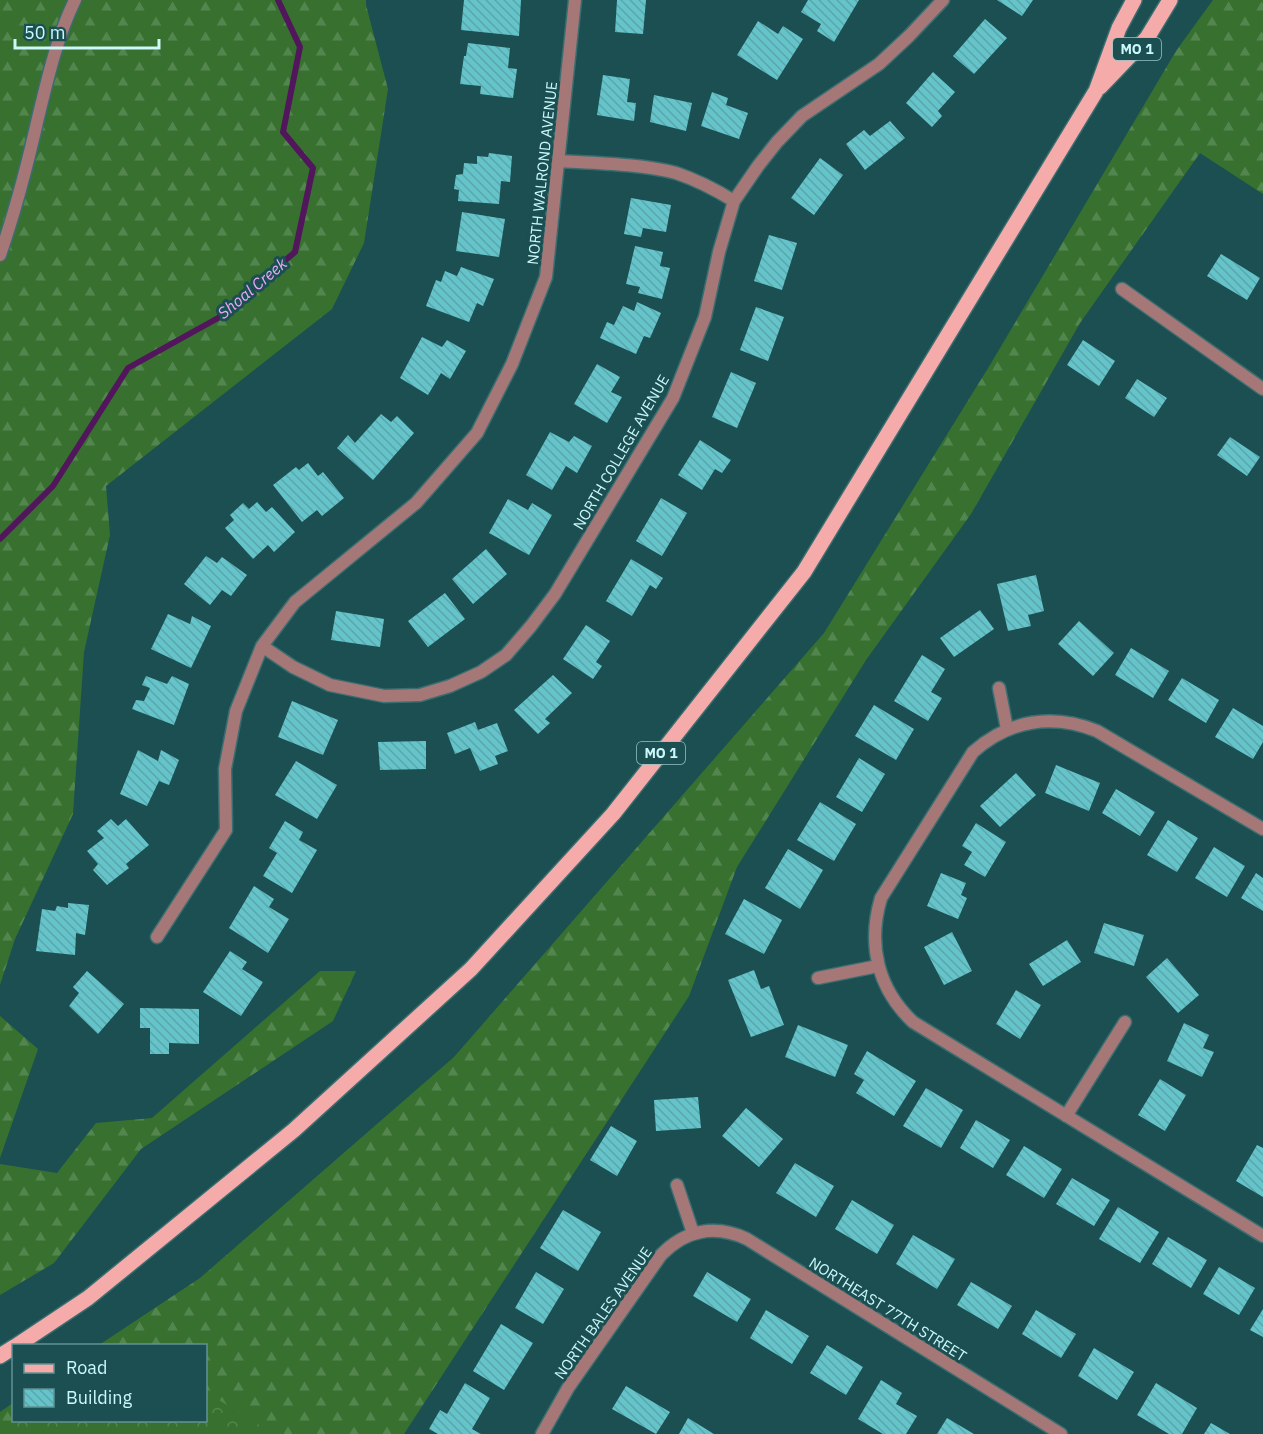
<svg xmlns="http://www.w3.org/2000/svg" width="1263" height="1434" viewBox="0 0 1263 1434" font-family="'IBM Plex Sans',sans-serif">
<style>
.forest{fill:url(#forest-firs)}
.park{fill:url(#park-crowns)}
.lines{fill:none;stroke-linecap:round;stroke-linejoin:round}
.stream{stroke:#52165d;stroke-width:6}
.building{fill:url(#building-back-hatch)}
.minor-casing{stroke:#3b6d70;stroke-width:15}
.tertiary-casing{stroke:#3b6d70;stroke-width:15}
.primary-casing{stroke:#3b6d70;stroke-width:18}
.minor{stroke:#a57776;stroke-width:12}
.tertiary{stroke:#a57776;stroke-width:12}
.primary{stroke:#f5aba9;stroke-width:15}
.labels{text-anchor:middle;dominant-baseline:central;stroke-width:6;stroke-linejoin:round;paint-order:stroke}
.shield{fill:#1b4f52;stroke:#96c5c8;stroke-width:1.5}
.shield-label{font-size:14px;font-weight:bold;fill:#cbf8fa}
.street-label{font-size:15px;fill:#cbf8fa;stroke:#1b4f52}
.water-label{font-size:16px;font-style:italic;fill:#ebaaf8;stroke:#1b4f52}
</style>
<defs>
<pattern id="forest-firs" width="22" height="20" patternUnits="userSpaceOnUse" patternTransform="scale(1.5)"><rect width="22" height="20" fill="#38712f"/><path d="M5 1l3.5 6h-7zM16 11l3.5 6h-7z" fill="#53864e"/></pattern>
<pattern id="park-crowns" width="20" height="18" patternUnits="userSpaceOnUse" patternTransform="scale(1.5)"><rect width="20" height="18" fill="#38712f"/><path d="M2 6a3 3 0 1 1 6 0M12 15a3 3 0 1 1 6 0" fill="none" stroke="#53864e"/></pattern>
<pattern id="building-back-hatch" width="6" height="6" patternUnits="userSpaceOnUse" patternTransform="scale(1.5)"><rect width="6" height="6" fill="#64c4ca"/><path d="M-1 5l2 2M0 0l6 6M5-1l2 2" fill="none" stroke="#5aa6aa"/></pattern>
</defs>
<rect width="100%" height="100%" fill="#1b4f52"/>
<path class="forest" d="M0,0H366V5L388,89L364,243L332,309L106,486L110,535L84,652L73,814L15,939L0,985Z
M1213,0H1263V194L1200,153L1080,323L971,514L866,660L737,867L689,996L404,1434H0V1412L13,1403L14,1420H206V1346L99,1345L200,1278L454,1057L824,633L990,365L1176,51Z
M320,971H356L333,1021L141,1149L54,1263L0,1295V1164L57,1173L96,1123L152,1118Z
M0,1016L38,1049L0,1158Z"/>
<path class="park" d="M206,1392L274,1434H0V1426L13,1420H206Z"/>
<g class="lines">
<path class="stream" d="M0,539L53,486L128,368L218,318L295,252L313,168L283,132L300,47L278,0"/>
</g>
<path class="building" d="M464,0H521L519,36L461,30Z
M617,0H646L643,34L615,32Z
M808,0H859L834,42L817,31L821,24L801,12Z
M997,0H1033L1022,16Z
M985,19L1007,38L974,74L953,56Z
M758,21L778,34L783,26L803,39L777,80L737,55Z
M468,43L510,48L508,68L517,69L513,98L480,94L481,86L460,84L464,56H466Z
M933,72L955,92L938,111L942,116L932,127L906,103Z
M603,75L630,79L627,102L636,103L634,121L597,115Z
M712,92L728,98L726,105L748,113L739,139L701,126Z
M654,95L692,103L686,131L650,122Z
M890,121L905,138L865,170L846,144L864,130L870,136Z
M489,153L512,156L510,182L501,181L499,204L458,201L459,190L454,189L456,175L463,174L464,163L477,164V156L488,157Z
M820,158L843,175L814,215L791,198Z
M631,198L671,205L666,232L643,228L641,237L624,234Z
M462,212L505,219L499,257L456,251Z
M769,235L797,243L782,290L754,281Z
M635,246L663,252L660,266L670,268L662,299L638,293L640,287L626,284Z
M1221,254L1260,278L1247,300L1207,276Z
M461,267L494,279L483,306L477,303L469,322L426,306L436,280L441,282L445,271L457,276Z
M637,302L661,313L650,338L644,336L636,354L600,338L607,322L614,325L623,306L634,311Z
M756,307L784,317L768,361L740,350Z
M422,337L442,347L447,340L466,351L450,379L441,373L428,395L400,378Z
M1083,340L1115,361L1099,386L1067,365Z
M597,364L620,377L611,392L622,397L607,423L574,404Z
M731,372L756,383L737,428L712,417Z
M1137,379L1167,398L1154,417L1125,398Z
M381,414L391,422L397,416L414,433L373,480L337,448L348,435L355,443Z
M550,432L569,442L574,436L592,446L577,473L566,466L552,490L526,475Z
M1230,437L1260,457L1247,476L1217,455Z
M700,440L731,460L722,473L715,469L702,490L678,475Z
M308,463L318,476L323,472L344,498L322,516L317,510L302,522L273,485L296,467L299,470Z
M661,498L687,513L662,556L636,541Z
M508,499L528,510L532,503L552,515L529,555L489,533Z
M257,502L266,512L272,507L295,532L274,552L268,545L253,559L225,528L234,520L230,515L243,503L249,509Z
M486,549L507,574L473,604L452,579Z
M206,556L217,563L222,557L247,575L231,596L222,590L210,605L184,584Z
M631,559L663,578L656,589L650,585L632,616L606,601Z
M1036,575L1044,611L1028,615L1031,626L1008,631L997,584Z
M445,593L465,619L428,647L408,621Z
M980,610L994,629L954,657L940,638Z
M336,611L384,619L380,647L331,640Z
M168,614L190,624L192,616L211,626L191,668L151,649Z
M1079,621L1114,653L1093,676L1058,644Z
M586,625L610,641L596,662L602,666L593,679L563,659Z
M1131,648L1169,671L1153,698L1115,675Z
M922,655L945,669L931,692L942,698L928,721L894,701Z
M553,675L572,693L545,719L550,723L538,734L514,710Z
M146,676L167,684L172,676L189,684L174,725L132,709L136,700L144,701L150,688L142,685Z
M1182,678L1219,700L1206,723L1168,700Z
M292,701L338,720L323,755L278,737Z
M874,705L914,729L896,760L855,736Z
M1233,708L1263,726V742L1253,759L1215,737Z
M475,722L478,730L497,723L508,751L495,756L498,764L480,771L470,748L455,754L447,733Z
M426,741V769L380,770L378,742Z
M138,750L158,761L161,750L179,760L169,785L159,781L147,806L120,794Z
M859,758L885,774L862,812L836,797Z
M296,761L337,785L317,819L275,795Z
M1056,765L1100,783L1089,811L1045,793Z
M1016,773L1036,795L1000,827L980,806Z
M1116,789L1155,812L1140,836L1102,813Z
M820,802L856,824L834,861L797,840Z
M111,819L118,826L126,819L149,845L126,864L129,868L107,885L93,870L98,864L87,851L104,838L97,831Z
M1168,820L1198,838L1177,872L1147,855Z
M285,821L303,832L299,840L317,850L292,893L263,876L277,853L269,848Z
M976,823L1006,842L985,877L964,865L972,852L962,846Z
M1214,847L1245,866L1227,897L1195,878Z
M788,849L823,870L800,909L765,888Z
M941,873L966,883L961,895L967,898L958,919L927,906Z
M1256,873L1263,878V911L1241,898Z
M254,886L274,899L269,907L289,919L268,953L229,928Z
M744,899L782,920L764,954L725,934Z
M68,903L89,905L85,935L76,933L75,955L36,951L42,909L55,911L57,906L68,908Z
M1104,923L1144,935L1134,966L1094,953Z
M952,932L972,971L944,985L924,947Z
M1067,940L1081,962L1043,986L1029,964Z
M230,951L247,962L242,969L263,982L241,1016L203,992Z
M1167,958L1199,995L1178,1013L1146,977Z
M754,970L761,989L769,986L784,1025L751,1037L728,980Z
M87,971L124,1004L98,1034L69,1006L79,993L73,987Z
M1016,990L1041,1005L1020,1039L996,1024Z
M140,1008L199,1009V1044L169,1043V1054H150V1028H140Z
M1184,1023L1209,1035L1203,1048L1214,1052L1202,1077L1167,1061Z
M798,1025L848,1045L835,1077L785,1057Z
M867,1051L916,1081L894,1116L856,1093L864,1080L854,1074Z
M1160,1079L1186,1095L1165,1131L1138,1115Z
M926,1088L963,1110L941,1148L903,1126Z
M698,1097L701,1128L656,1131L654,1100Z
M746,1108L783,1139L759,1167L722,1136Z
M976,1120L1010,1140L993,1168L960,1148Z
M611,1126L637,1141L617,1176L590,1160Z
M1257,1145L1263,1148V1197L1236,1181Z
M1024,1146L1062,1169L1044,1198L1006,1175Z
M795,1163L834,1186L816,1217L776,1193Z
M1072,1178L1110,1200L1094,1226L1056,1204Z
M852,1200L894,1225L877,1254L835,1229Z
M1118,1207L1159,1232L1140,1263L1099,1239Z
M563,1210L601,1232L578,1271L540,1248Z
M913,1235L955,1259L937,1289L896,1264Z
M1168,1237L1207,1260L1191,1288L1152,1264Z
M1219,1267L1255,1288L1239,1315L1203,1294Z
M536,1272L564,1289L543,1324L515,1308Z
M707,1272L751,1299L737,1322L693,1296Z
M971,1282L1012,1306L998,1329L957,1305Z
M1263,1309V1337L1250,1330Z
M766,1310L809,1336L792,1364L750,1338Z
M1036,1310L1076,1334L1061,1358L1022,1334Z
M501,1324L533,1343L504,1390L473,1371Z
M827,1345L863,1367L846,1395L810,1373Z
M1094,1348L1134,1372L1117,1400L1078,1376Z
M881,1380L902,1393L896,1404L917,1416L906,1434H883L858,1419Z
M465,1383L490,1398L472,1429L481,1434H438L429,1429L440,1410L447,1414Z
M1156,1383L1197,1408L1182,1434H1169L1137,1415Z
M626,1386L670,1412L656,1434L612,1409Z
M688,1418L714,1434H679Z
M947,1418L974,1434H937Z
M1211,1423L1230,1434H1204Z"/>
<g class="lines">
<defs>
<path id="minor" d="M560,161C595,163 643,164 676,173C697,180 716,190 734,201
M1122,289L1263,389
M262,646L293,667L330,685L384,696L420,695L450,686L481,672L506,655L531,626L555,594L673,398L705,317L719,252L734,201L758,166L777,142L802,116L879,64L909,36L943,0
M999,688L1007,729
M1263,829L1097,731C1052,713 1009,720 973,752L881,898C867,945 878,989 913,1022L1263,1236
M157,937L226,830L225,769L236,711L262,646L295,602L416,503L477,433L512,364L546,277L575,0
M818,978L878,966
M1066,1116L1125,1022
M677,1185L693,1233
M542,1434L568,1388L661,1255C685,1230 715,1224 747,1239L1061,1434"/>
<path id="tertiary" d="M0,255C15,212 28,162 38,118C48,77 57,37 75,0"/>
<path id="primary" d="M1100,87L1147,38L1170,0
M16,1346L88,1298L294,1130L471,969L613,814L804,572L1096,91L1119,28L1134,0
M0,1356L14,1347"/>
</defs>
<use href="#minor" class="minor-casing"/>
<use href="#tertiary" class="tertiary-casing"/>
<use href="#primary" class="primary-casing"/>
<use href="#minor" class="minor"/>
<use href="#tertiary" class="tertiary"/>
<use href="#primary" class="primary"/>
</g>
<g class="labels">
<g class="shield">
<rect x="1113" y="38" width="48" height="22" rx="4.5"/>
<rect x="637" y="742" width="48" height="22" rx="4.5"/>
</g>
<g class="shield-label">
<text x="1137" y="49">MO 1</text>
<text x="661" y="753">MO 1</text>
</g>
<g class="street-label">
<text transform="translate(542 173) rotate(-84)">NORTH WALROND AVENUE</text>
<text transform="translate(621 452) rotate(-60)">NORTH COLLEGE AVENUE</text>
<text transform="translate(888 1309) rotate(32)">NORTHEAST 77TH STREET</text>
<text transform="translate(603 1313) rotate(-55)">NORTH BALES AVENUE</text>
</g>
<g class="water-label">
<text transform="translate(252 288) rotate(-40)">Shoal Creek</text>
</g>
</g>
<rect x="12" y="1344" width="195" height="78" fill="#1b4f52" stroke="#619395" stroke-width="1.5"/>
<rect x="24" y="1364" width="30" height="9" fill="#f5aba9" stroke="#619395" stroke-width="1.5"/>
<text x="66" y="1374" font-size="18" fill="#cbf8fa">Road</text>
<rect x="24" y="1389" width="30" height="18" fill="url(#building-back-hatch)" stroke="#619395" stroke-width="1.5"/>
<text x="66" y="1404" font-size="18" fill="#cbf8fa">Building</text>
<path d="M15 39v9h144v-9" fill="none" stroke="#cbf8fa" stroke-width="3"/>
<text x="24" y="39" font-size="18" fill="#cbf8fa" stroke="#1b4f52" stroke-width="4.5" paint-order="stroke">50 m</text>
</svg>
